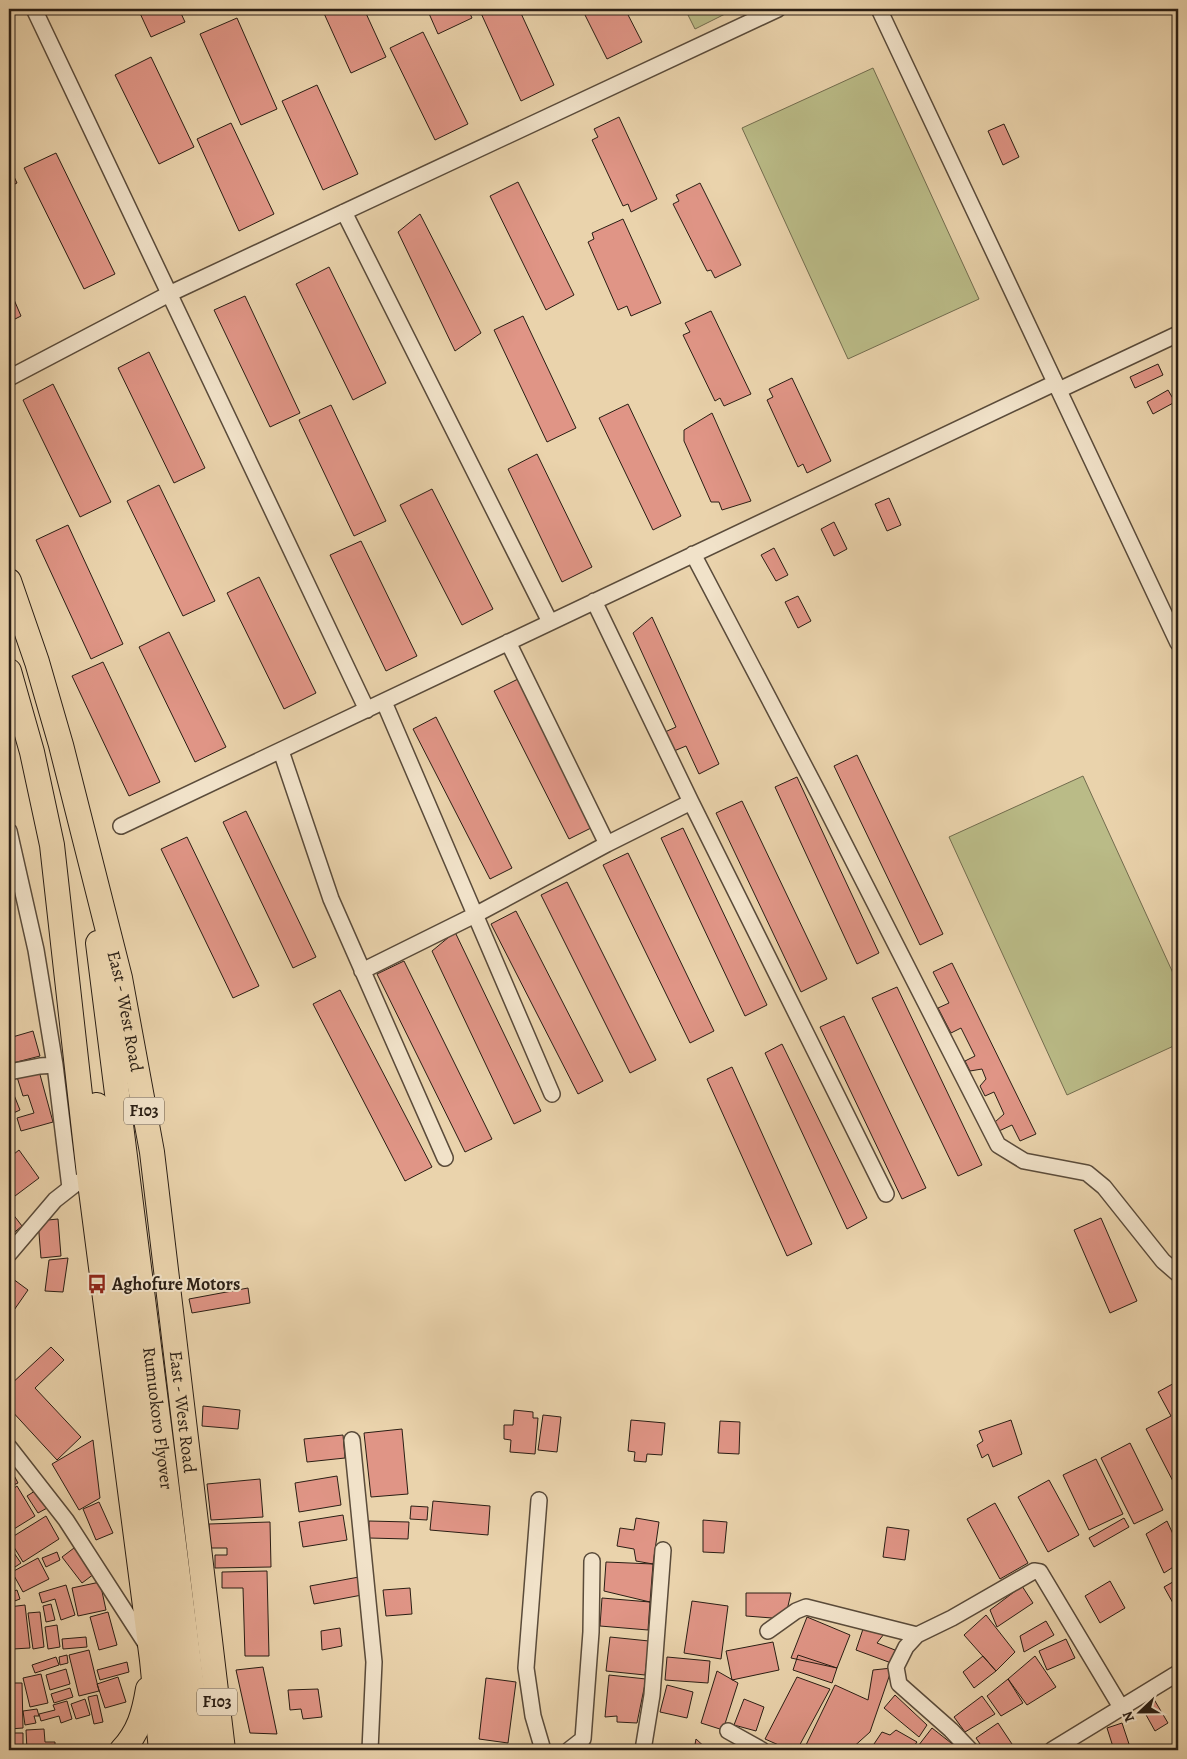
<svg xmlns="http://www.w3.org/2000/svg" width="1187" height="1759" viewBox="0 0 1187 1759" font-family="Alegreya,serif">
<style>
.green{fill:#babb87;stroke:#726c4e}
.building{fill:#e09586;stroke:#2a1e14}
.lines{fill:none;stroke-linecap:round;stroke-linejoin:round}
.street-casing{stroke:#5a4b3a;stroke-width:18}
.primary-casing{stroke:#2a1e14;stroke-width:26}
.street{stroke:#f1e2c9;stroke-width:15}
.primary{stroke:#ead3ac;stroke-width:24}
.labels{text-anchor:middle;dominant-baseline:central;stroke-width:4;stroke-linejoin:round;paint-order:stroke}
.shield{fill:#f1e2c9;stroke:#66594a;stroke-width:1}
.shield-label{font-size:16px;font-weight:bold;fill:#2a1e14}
.street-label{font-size:18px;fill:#2a1e14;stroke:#f1e2c9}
.poi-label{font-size:18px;font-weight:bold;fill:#2a1e14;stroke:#f1e2c9;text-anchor:start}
</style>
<rect width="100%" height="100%" fill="#ead3ac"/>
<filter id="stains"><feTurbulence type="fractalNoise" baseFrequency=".004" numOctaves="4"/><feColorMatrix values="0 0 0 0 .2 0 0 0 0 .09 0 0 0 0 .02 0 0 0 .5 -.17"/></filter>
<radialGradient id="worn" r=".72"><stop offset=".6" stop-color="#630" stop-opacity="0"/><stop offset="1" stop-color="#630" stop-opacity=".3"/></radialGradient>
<path class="green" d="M685,9H735L695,29Z
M873,68L979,299L848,359L742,128Z
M1083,776L1178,984V1044L1067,1095L949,837Z"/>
<path class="building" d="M138,9H179L185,22L151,37Z
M322,9H364L386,57L351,73Z
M427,9H468L472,18L438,34Z
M485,9H519L554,85L521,101L480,11Z
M582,9H625L642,42L607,59Z
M237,18L277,109L241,125L200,34Z
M423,32L468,124L435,140L390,48Z
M151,57L194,147L159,164L115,75Z
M317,85L358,174L323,190L282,101Z
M619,117L657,199L631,212L628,204L623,206L592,140L598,137L594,129Z
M231,123L274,214L239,231L197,139Z
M1004,124L1019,157L1003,165L988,131Z
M56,153L115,274L84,289L24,168Z
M9,166L17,183L9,187Z
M518,182L574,295L546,310L490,196Z
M700,183L741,265L715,278L711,270L707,271L673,204L679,201L676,195Z
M420,214L481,333L455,351L398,232Z
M623,219L661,303L631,316L627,306L618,310L588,242L594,239L592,233Z
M329,267L386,383L353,400L296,284Z
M9,288L21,316L9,322Z
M245,296L300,413L270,427L214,310Z
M711,311L751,394L724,406L720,398L715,401L683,335L690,332L685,323Z
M523,316L576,428L547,442L494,330Z
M149,352L205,468L174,483L118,368Z
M1158,364L1163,375L1135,388L1130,377Z
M792,378L831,461L807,473L803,464L798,467L767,400L773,397L769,389Z
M53,384L111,502L80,517L23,400Z
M1168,390L1175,402L1153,414L1147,402Z
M628,404L681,516L653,530L599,418Z
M331,405L386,521L354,536L299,420Z
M712,413L751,501L722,510L719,502H711L684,441V430Z
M537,454L592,567L562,582L508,469Z
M159,485L215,601L183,616L127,501Z
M432,489L493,609L462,625L400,505Z
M889,498L901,525L887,531L875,504Z
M834,522L847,549L834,556L821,529Z
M68,525L123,644L91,659L36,540Z
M361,541L417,656L386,671L330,555Z
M774,548L788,575L776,581L761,555Z
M259,577L316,693L284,709L227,593Z
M798,596L811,621L798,628L785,602Z
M652,617L719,764L699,774L686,746L674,751L665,732L676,727L633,633Z
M169,632L226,747L195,762L139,647Z
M103,662L160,782L129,796L72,676Z
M518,679L593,827L569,839L494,691Z
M436,717L512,868L490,879L413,729Z
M857,755L943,934L920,945L834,766Z
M797,777L879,953L857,964L775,787Z
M742,801L827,979L801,992L716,813Z
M246,811L316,957L293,968L223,822Z
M683,828L767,1005L745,1016L661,838Z
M187,837L259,986L233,998L161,849Z
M628,853L714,1031L690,1043L603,865Z
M567,882L656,1060L630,1073L541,895Z
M516,911L603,1081L578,1094L491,924Z
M455,932L541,1111L514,1124L432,951Z
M404,961L492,1139L465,1152L377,974Z
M952,963L1036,1134L1020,1141L1012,1125L999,1131L995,1122L1004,1114L994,1092L985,1096L980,1086L986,1079L982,1069L970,1071L965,1061L975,1056L961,1028L951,1033L938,1008L949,1003L933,972Z
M897,987L982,1165L958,1176L872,998Z
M340,990L432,1167L405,1181L313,1004Z
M844,1016L926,1188L902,1199L820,1027Z
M33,1031L40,1056L9,1064V1038Z
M782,1044L867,1218L847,1229L765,1053Z
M732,1067L812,1244L787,1256L707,1079Z
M39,1071L53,1122L21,1131L17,1118L34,1113L28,1095L23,1096L17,1077Z
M14,1095L20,1110L9,1115V1098Z
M19,1150L39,1178L15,1196L9,1187V1158Z
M9,1209L22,1226L11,1235L9,1232Z
M1101,1218L1137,1301L1110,1313L1074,1230Z
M58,1219L61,1256L41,1258L38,1221Z
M68,1258L63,1292L45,1291L49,1260Z
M9,1276L28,1290L12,1313L9,1311Z
M248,1288L250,1303L192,1313L189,1299Z
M51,1347L64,1360L35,1388L81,1437L57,1460L9,1408V1386Z
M1178,1381V1491L1146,1429L1171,1416L1158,1392Z
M203,1406L240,1410L238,1429L202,1426Z
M514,1410L533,1412V1418H538L535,1454L510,1452L511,1440L504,1439V1425H513Z
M543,1415L561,1417L557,1452L538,1450Z
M631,1420L665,1423L662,1455L647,1454L646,1462L634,1461L635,1452L628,1451Z
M1011,1420L1022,1454L993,1467L988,1454L982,1458L977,1445L983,1441L979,1431Z
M720,1421L740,1422L739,1454L718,1453Z
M402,1429L408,1494L371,1497L364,1433Z
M343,1435L345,1458L307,1462L304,1439Z
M93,1440L100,1498L79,1510L52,1464Z
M1130,1443L1163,1510L1134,1524L1101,1458Z
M1096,1459L1123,1514L1089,1530L1063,1475Z
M9,1466L18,1483L9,1487Z
M337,1476L341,1505L299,1512L295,1483Z
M260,1479L263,1517L211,1520L207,1484Z
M1049,1480L1079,1535L1048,1552L1018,1497Z
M17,1486L35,1516L9,1532V1492Z
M38,1489L49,1507L38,1513L27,1496Z
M433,1501L490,1506L488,1535L430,1530Z
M99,1502L113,1533L96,1540L83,1509Z
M995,1503L1028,1563L1000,1579L967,1519Z
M411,1506L428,1507L427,1520L410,1519Z
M343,1515L347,1540L303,1547L299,1522Z
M46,1516L59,1539L23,1562L9,1539Z
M636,1518L659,1522L653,1564L636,1561L634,1549L617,1546L620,1528L634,1530Z
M1124,1518L1129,1527L1094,1547L1089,1538Z
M703,1520L727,1522L724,1553L703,1552Z
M369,1521L409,1522L408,1539L369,1538Z
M1167,1521L1178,1545V1564L1164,1573L1146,1534Z
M270,1522L271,1567L215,1568V1555H227V1548H210L209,1524Z
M887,1527L909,1530L905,1560L883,1557Z
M74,1548L94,1574L82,1583L62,1557Z
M57,1552L60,1560L46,1567L42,1558Z
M14,1553L21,1563L12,1569L9,1556Z
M38,1558L49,1579L23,1592L12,1572Z
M606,1562L653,1564L650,1602L604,1591Z
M267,1571L269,1656H245L243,1588H222V1572Z
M359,1577L362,1595L314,1604L310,1586Z
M1178,1579V1612L1164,1587Z
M1110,1581L1125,1608L1100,1623L1085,1596Z
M100,1582L106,1610L78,1616L72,1588Z
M66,1585L75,1615L61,1620L55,1599L42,1603L39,1593Z
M1022,1586L1033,1603L997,1627L990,1610Z
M410,1588L412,1614L386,1616L383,1590Z
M17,1590L20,1599L9,1603V1593Z
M746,1593H791L785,1619L746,1616Z
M602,1598L650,1602L648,1630L600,1626Z
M692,1601L728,1606L721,1659L684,1653Z
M51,1604L55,1620L46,1622L43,1606Z
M25,1605L30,1648L13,1649L9,1607Z
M40,1612L44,1647L33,1649L28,1613Z
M108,1612L117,1645L99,1650L90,1617Z
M986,1615L1015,1652L996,1671L964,1635Z
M807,1617L850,1635L837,1668L791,1658Z
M1046,1621L1054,1635L1024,1652L1020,1636Z
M57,1625L60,1647L48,1649L45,1627Z
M340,1628L342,1646L322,1650L321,1631Z
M863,1629L884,1634L877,1643L895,1650L894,1664L856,1650Z
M86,1637L87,1647L63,1649L62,1639Z
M610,1637L649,1641L645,1675L606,1671Z
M1066,1639L1075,1658L1047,1670L1039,1651Z
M773,1642L779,1670L732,1680L726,1651Z
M89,1650L99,1691L79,1696L69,1655Z
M67,1655L68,1663L60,1665L59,1657Z
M798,1655L837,1668L832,1683L793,1670Z
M983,1656L996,1671L974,1688L963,1672Z
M1035,1656L1056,1687L1027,1705L1008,1679Z
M56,1657L59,1665L35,1673L32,1665Z
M667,1657L710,1661L708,1683L665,1680Z
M127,1662L129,1672L100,1680L97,1670Z
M263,1667L277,1734L250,1733L236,1670Z
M892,1668L870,1732L850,1750H815L806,1745L835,1685L868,1700L873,1670Z
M66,1669L70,1684L50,1690L46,1675Z
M717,1671L738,1683L723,1730L701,1723Z
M41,1674L48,1703L30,1707L23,1678Z
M609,1675L646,1679L637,1723L617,1722V1716L605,1717Z
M118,1677L126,1702L105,1708L97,1684Z
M797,1677L830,1689L797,1750H790L765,1739Z
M486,1678L516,1682L508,1743L479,1739Z
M1008,1679L1023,1703L1001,1716L987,1696Z
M9,1683H22L23,1728L9,1729Z
M667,1685L693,1692L687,1718L660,1712Z
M70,1688L73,1697L54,1703L51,1694Z
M318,1689L322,1717L303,1719L301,1709L290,1710L288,1690Z
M97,1695L103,1722L94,1724L88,1697Z
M895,1695L927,1725L919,1737L884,1708Z
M982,1696L995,1714L965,1732L954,1717Z
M1152,1696L1168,1723L1155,1731L1140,1704Z
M85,1699L90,1715L76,1719L71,1704Z
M744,1699L764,1707L756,1731L734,1725Z
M67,1701L72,1719L61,1723L59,1716L41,1721L39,1714L55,1710L53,1705Z
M37,1709L39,1716H34L36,1723L25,1725L23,1711Z
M998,1723L1016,1750H984L976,1738Z
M1122,1723L1131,1750H1114L1107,1728Z
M932,1728L960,1750H915Z
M44,1729L45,1742H55V1750H27L26,1730Z
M896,1730L917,1742L911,1750H870L882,1732L890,1735Z
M9,1733H23V1750H9Z
M696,1739L708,1750H694Z"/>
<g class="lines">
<defs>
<path id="street" d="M34,9L367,710
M879,9L1178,643
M344,212L550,622
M9,378L169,294L778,9
M1059,390L1178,334
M693,554L819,794L998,1145L1024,1161L1087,1173L1104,1187L1163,1261L1178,1274
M594,601L691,802L886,1194
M508,642L607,844L691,802
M384,702L552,1094
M281,751L331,899L445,1158
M121,826L1055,383
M9,831L36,950L55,1065L70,1188
M362,971L475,915L607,844
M9,1072L40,1066L55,1065
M9,1254L55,1200L78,1182
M352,1440L374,1662L370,1750
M9,1447L66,1520L148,1647
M539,1500L526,1668L533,1716L543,1750
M768,1631L796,1611L806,1607L917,1635
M728,1731L762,1750
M569,1750L583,1739L591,1632L592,1561
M643,1750L652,1695L663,1550
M970,1750L951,1730L899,1684L896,1667L906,1647L917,1635L952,1618L1034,1571L1040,1572L1122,1709
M1052,1750L1178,1673"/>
<g id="primary">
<path id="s1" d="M9,581L37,662L61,745L120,978L152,1152L223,1750"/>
<path d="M9,671L32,752L52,845L89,1175L152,1660L161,1750"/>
<path id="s2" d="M98,943L200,1750"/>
<path d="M97,1105L180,1750"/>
<path d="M122,1750C139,1732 144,1713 148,1689"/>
</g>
</defs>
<use href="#street" class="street-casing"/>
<use href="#primary" class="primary-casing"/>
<use href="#street" class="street"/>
<use href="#primary" class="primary"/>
</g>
<defs>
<symbol id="bus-bare" viewBox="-9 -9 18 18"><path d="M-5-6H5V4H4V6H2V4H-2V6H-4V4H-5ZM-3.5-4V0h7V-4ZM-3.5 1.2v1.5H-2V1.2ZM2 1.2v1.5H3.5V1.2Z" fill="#8f2418" stroke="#f1e2c9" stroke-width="2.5" paint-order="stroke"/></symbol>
</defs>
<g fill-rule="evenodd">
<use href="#bus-bare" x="83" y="1270" width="28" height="28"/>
</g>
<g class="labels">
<g class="shield">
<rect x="124" y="1097.5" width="40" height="27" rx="4"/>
<rect x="197" y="1688.5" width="40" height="27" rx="4"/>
</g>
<g class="shield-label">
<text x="144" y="1111">F103</text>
<text x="217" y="1702">F103</text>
</g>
<g class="street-label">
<text stroke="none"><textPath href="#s1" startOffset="446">East - West Road</textPath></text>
<text stroke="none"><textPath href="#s1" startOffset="851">East - West Road</textPath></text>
<text stroke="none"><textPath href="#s2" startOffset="479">Rumuokoro Flyover</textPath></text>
</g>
<g class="poi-label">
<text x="112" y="1284">Aghofure Motors</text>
</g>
</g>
<rect width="1187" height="1759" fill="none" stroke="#ead3ac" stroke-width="30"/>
<rect x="10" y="10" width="1167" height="1739" fill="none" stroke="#2a1e14" stroke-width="2.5"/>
<rect x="15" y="15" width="1157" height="1729" fill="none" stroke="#2a1e14"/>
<g transform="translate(1140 1712) rotate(248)" stroke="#f1e2c9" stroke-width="4" paint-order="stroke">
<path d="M0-4L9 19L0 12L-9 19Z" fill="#2a1e14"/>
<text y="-8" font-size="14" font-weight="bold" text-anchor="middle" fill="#2a1e14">N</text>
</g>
<rect width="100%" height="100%" filter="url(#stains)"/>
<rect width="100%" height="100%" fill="url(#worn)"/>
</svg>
